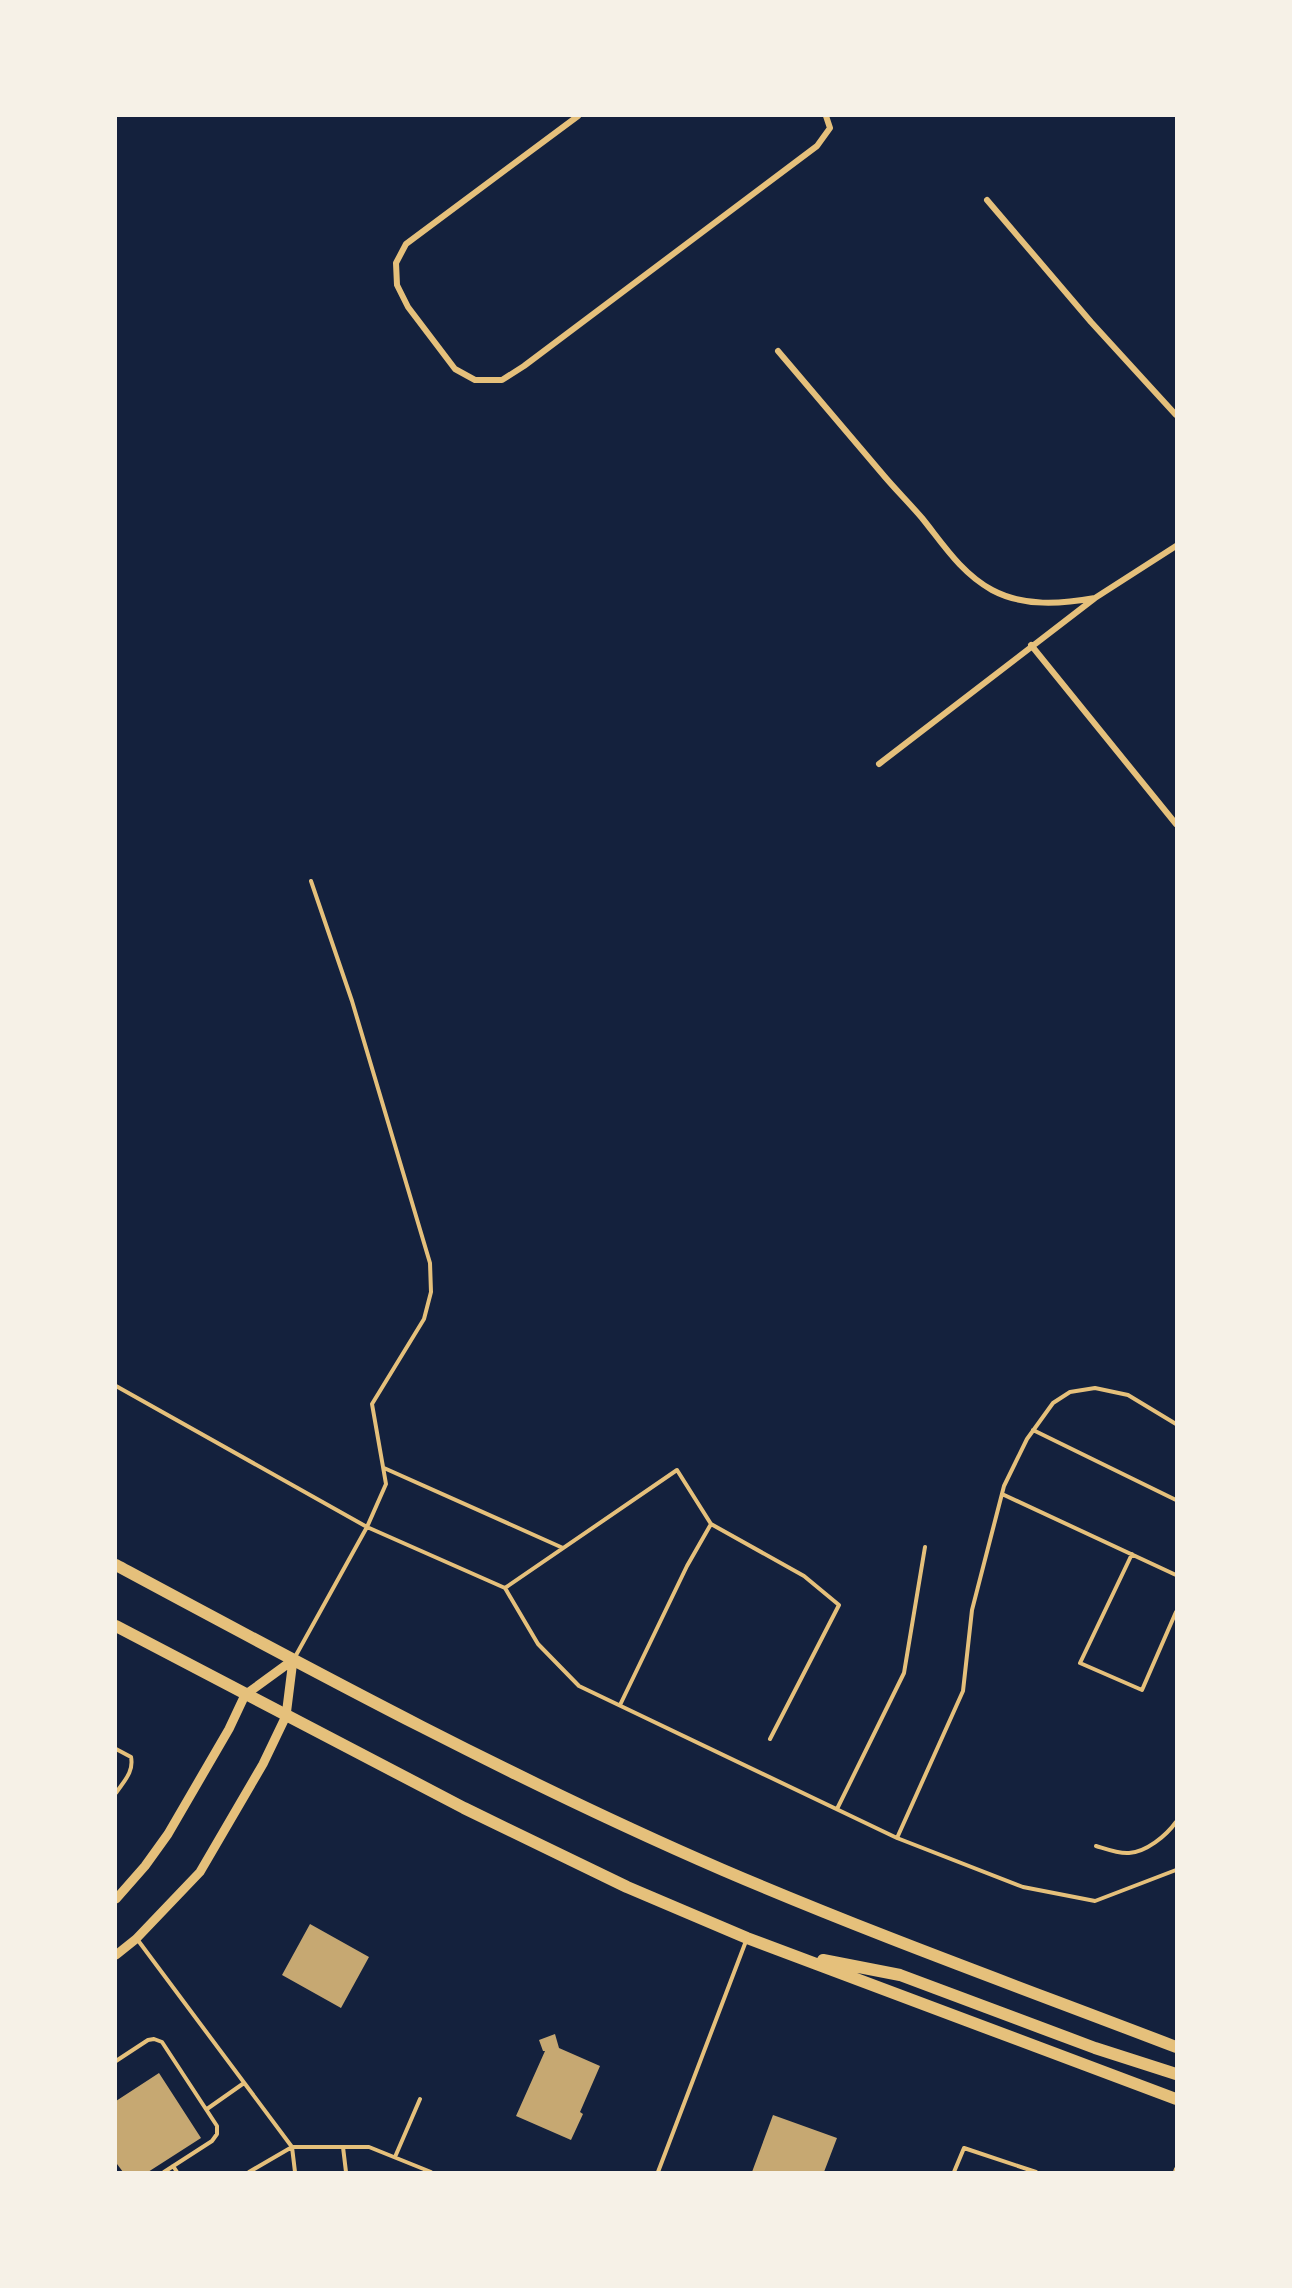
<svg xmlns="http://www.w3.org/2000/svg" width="1292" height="2288" viewBox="0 0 1292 2288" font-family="Barlow,sans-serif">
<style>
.building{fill:#c6a872}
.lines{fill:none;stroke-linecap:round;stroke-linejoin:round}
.service{stroke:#e5c07b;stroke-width:4}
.minor{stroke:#e5c07b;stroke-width:6}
.tertiary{stroke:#e5c07b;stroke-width:9}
.trunk{stroke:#e5c07b;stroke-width:12}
</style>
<rect width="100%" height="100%" fill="#14213d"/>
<path class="building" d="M310,1924L369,1957L341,2008L282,1975Z
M555,2034L559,2048L600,2066L580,2112L583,2114L571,2140L516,2116L545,2051H543L539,2040Z
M159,2073L201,2138L148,2172H123L117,2164L116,2166V2101Z
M773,2115L837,2138L824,2172H752Z"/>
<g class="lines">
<path class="service" d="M116,1386L367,1527L505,1588L538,1644L579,1686L897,1838L1023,1887L1095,1901L1176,1870
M1033,1430L1176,1500
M384,1468L563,1548
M1002,1494L1176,1575
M1132,1554L1080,1663L1142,1690L1176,1612
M505,1588L677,1470L711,1524L804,1576L839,1605L770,1739
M295,1657L367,1527L386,1484L372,1404L424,1319L431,1292L430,1263L352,1001L311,881
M620,1705L687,1566L711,1524
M116,1749L131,1757C134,1772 124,1781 116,1793
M837,1809L904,1673L925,1547
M897,1838L963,1691L972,1610L1004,1486L1027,1439L1053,1403L1070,1392L1095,1388L1128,1395L1176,1424
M1096,1846C1106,1849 1119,1854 1129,1853C1146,1852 1166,1836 1176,1822
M137,1939L292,2147L295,2172
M116,2061L148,2040L154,2039L162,2042L217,2126V2134L212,2141L164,2172
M207,2109L244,2083
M343,2147L346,2172
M395,2157L420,2099
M173,2166L177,2172
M249,2172L292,2147H369L431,2172
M658,2172L746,1941
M954,2172L964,2148L1036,2172
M1175,2172L1176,2169"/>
<path class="minor" d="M578,116L406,244L396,263L397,285L408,307L455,369L475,380H502L524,366L817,146L830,128L826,116
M987,200L1091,322L1176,415
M778,351C814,393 849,435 885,477C897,491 910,504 922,518C943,544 961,573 992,590C1024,607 1061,604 1095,598
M1031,645L1176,824
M879,764L1095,598L1176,546"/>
<path class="tertiary" d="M116,1899L145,1866L168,1834L229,1729L245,1695L293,1660
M116,1955L136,1939L200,1872L263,1764L286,1716L293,1660"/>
<path class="trunk" d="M116,1565C315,1672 515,1780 723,1870C872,1934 1025,1989 1176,2047
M116,1626L464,1808L627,1887L747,1938L1176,2099
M823,1960L900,1975L1095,2048L1176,2074"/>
</g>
<rect width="1292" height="2288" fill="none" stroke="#f6f1e7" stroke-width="234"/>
</svg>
